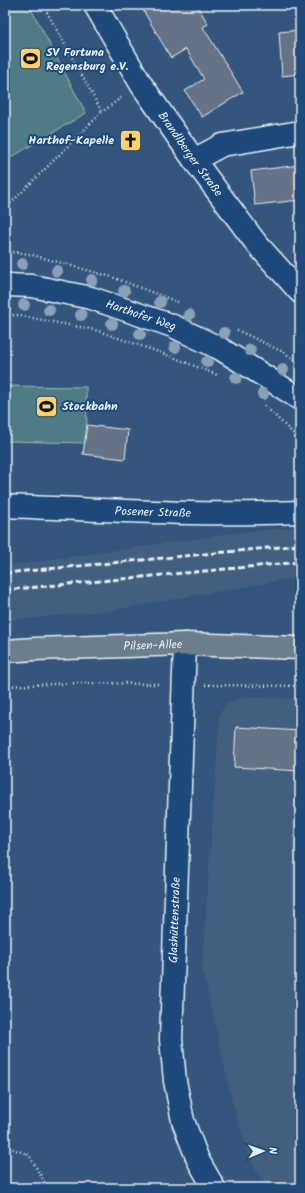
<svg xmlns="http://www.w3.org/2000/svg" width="305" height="1193" viewBox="0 0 305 1193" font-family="Kalam,sans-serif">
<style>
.built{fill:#435e7f}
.green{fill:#507c84;stroke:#9cb6be}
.building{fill:#667285;stroke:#e8f1f8}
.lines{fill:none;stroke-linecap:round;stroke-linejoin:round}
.minor-casing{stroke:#e8f1f8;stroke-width:25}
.tertiary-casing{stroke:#e8f1f8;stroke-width:25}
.primary-casing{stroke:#e8f1f8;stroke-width:25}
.path{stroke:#e8f1f8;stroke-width:2.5;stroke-dasharray:1 3;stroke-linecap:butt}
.minor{stroke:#1f4a7a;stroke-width:22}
.tertiary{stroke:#1f4a7a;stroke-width:22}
.primary{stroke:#6c7d8c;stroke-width:22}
.rail{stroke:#e8f1f8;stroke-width:3;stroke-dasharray:6 3;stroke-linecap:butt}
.tree{fill:#8aa1b7}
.labels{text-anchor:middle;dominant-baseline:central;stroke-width:4;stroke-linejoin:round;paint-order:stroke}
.poi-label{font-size:12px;font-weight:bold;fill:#e8f1f8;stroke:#1f4a7a;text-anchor:start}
.street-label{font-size:12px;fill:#e8f1f8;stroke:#1f4a7a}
</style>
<rect width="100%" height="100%" fill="#34567d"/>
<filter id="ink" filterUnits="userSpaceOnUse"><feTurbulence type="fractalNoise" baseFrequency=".025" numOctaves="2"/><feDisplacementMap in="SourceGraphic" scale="8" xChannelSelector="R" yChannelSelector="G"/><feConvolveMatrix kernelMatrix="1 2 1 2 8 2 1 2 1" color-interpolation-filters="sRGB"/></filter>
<g filter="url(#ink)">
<path class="built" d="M300,527V577L113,610L5,621V566L250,531Z
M246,697L300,699V1188H268L257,1173L249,1156L232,1101L202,967L220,713L227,704L235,700Z"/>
<path class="green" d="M5,5H29L86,113L5,161Z
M5,386L86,387L87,425L85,443L5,441Z"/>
<path class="building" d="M140,5H197L208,24L203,27L243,92L202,117L185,91L204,79L186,49L171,58Z
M300,30V74L282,76L279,32Z
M300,165V200L255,205L251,171Z
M87,425L128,430L125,459L83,454Z
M236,727L300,731V771L234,767Z"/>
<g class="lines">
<defs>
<g id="minor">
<path id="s1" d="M95,5L141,84L194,160L256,243L300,292"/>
<path d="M194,160L222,145L300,132"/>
<path id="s2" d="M5,506C103,510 202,516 300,512"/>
</g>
<g id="tertiary">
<path id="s3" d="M5,285L32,286L91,298L173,326L219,348L266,377L300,399"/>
<path d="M185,644L171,1039L175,1081L183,1121L198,1160L214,1188"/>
</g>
<g id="primary">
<path id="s4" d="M5,651L35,649L185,644L300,648"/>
</g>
</defs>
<use href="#minor" class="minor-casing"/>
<use href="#tertiary" class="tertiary-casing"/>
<use href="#primary" class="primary-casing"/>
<path class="path" d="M43,5L102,112
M5,209L102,112L122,97
M5,251L29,254L112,277L180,303
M5,316L17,315L95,330L170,356L217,375
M237,330L283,352L300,364
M264,405L300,440
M205,685L300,686
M5,686L78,683L160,684
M5,1146L29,1155L48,1188"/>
<use href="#minor" class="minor"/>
<use href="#tertiary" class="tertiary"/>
<use href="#primary" class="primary"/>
<path class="rail" d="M5,573L300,545
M5,590L300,562"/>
</g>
<g class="tree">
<circle cx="22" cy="264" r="6"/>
<circle cx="57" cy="271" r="6"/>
<circle cx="92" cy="280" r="6"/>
<circle cx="124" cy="291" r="6"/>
<circle cx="160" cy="302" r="6"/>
<circle cx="24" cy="305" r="6"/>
<circle cx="49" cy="310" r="6"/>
<circle cx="81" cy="315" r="6"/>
<circle cx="189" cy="315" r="6"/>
<circle cx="112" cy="324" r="6"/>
<circle cx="224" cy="333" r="6"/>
<circle cx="140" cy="334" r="6"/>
<circle cx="175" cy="347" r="6"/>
<circle cx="250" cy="350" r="6"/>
<circle cx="207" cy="362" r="6"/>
<circle cx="283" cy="370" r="6"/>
<circle cx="236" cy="378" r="6"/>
<circle cx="263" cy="394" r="6"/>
</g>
</g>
<defs>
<symbol id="stadium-square" viewBox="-11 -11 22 22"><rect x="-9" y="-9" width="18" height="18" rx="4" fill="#ffd166" stroke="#1f4a7a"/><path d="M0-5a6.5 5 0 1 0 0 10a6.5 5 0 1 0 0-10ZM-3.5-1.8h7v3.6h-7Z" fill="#111"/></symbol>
<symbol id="church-square" viewBox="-11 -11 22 22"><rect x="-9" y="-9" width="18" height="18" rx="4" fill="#ffd166" stroke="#1f4a7a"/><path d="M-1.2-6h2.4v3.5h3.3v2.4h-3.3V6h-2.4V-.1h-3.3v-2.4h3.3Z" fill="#111"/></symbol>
</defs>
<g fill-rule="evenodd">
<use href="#stadium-square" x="18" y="46" width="25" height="25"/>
<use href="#church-square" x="118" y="128" width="25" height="25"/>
<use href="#stadium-square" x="34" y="394" width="25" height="25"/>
</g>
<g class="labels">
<g class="poi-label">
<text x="46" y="52">SV Fortuna<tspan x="46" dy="14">Regensburg e.V.</tspan></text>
<text x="114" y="140" text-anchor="end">Harthof-Kapelle</text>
<text x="62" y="406">Stockbahn</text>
</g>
<g class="street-label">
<text stroke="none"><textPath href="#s1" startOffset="177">Brandlberger Straße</textPath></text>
<text stroke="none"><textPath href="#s3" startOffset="140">Harthofer Weg</textPath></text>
<text stroke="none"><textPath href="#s2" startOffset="148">Posener Straße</textPath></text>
<text stroke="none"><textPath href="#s4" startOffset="148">Pilsen-Allee</textPath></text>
<text transform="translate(175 920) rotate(-88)">Glashüttenstraße</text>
</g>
</g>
<rect width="305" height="1193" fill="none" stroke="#1f4a7a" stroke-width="20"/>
<rect x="10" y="10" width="285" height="1173" fill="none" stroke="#e8f1f8" stroke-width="1.5" filter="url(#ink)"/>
<g transform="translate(263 1151) rotate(88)" stroke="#1f4a7a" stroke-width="3" paint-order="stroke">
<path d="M0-3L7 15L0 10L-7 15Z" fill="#e8f1f8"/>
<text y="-6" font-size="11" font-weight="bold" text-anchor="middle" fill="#e8f1f8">N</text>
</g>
</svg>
